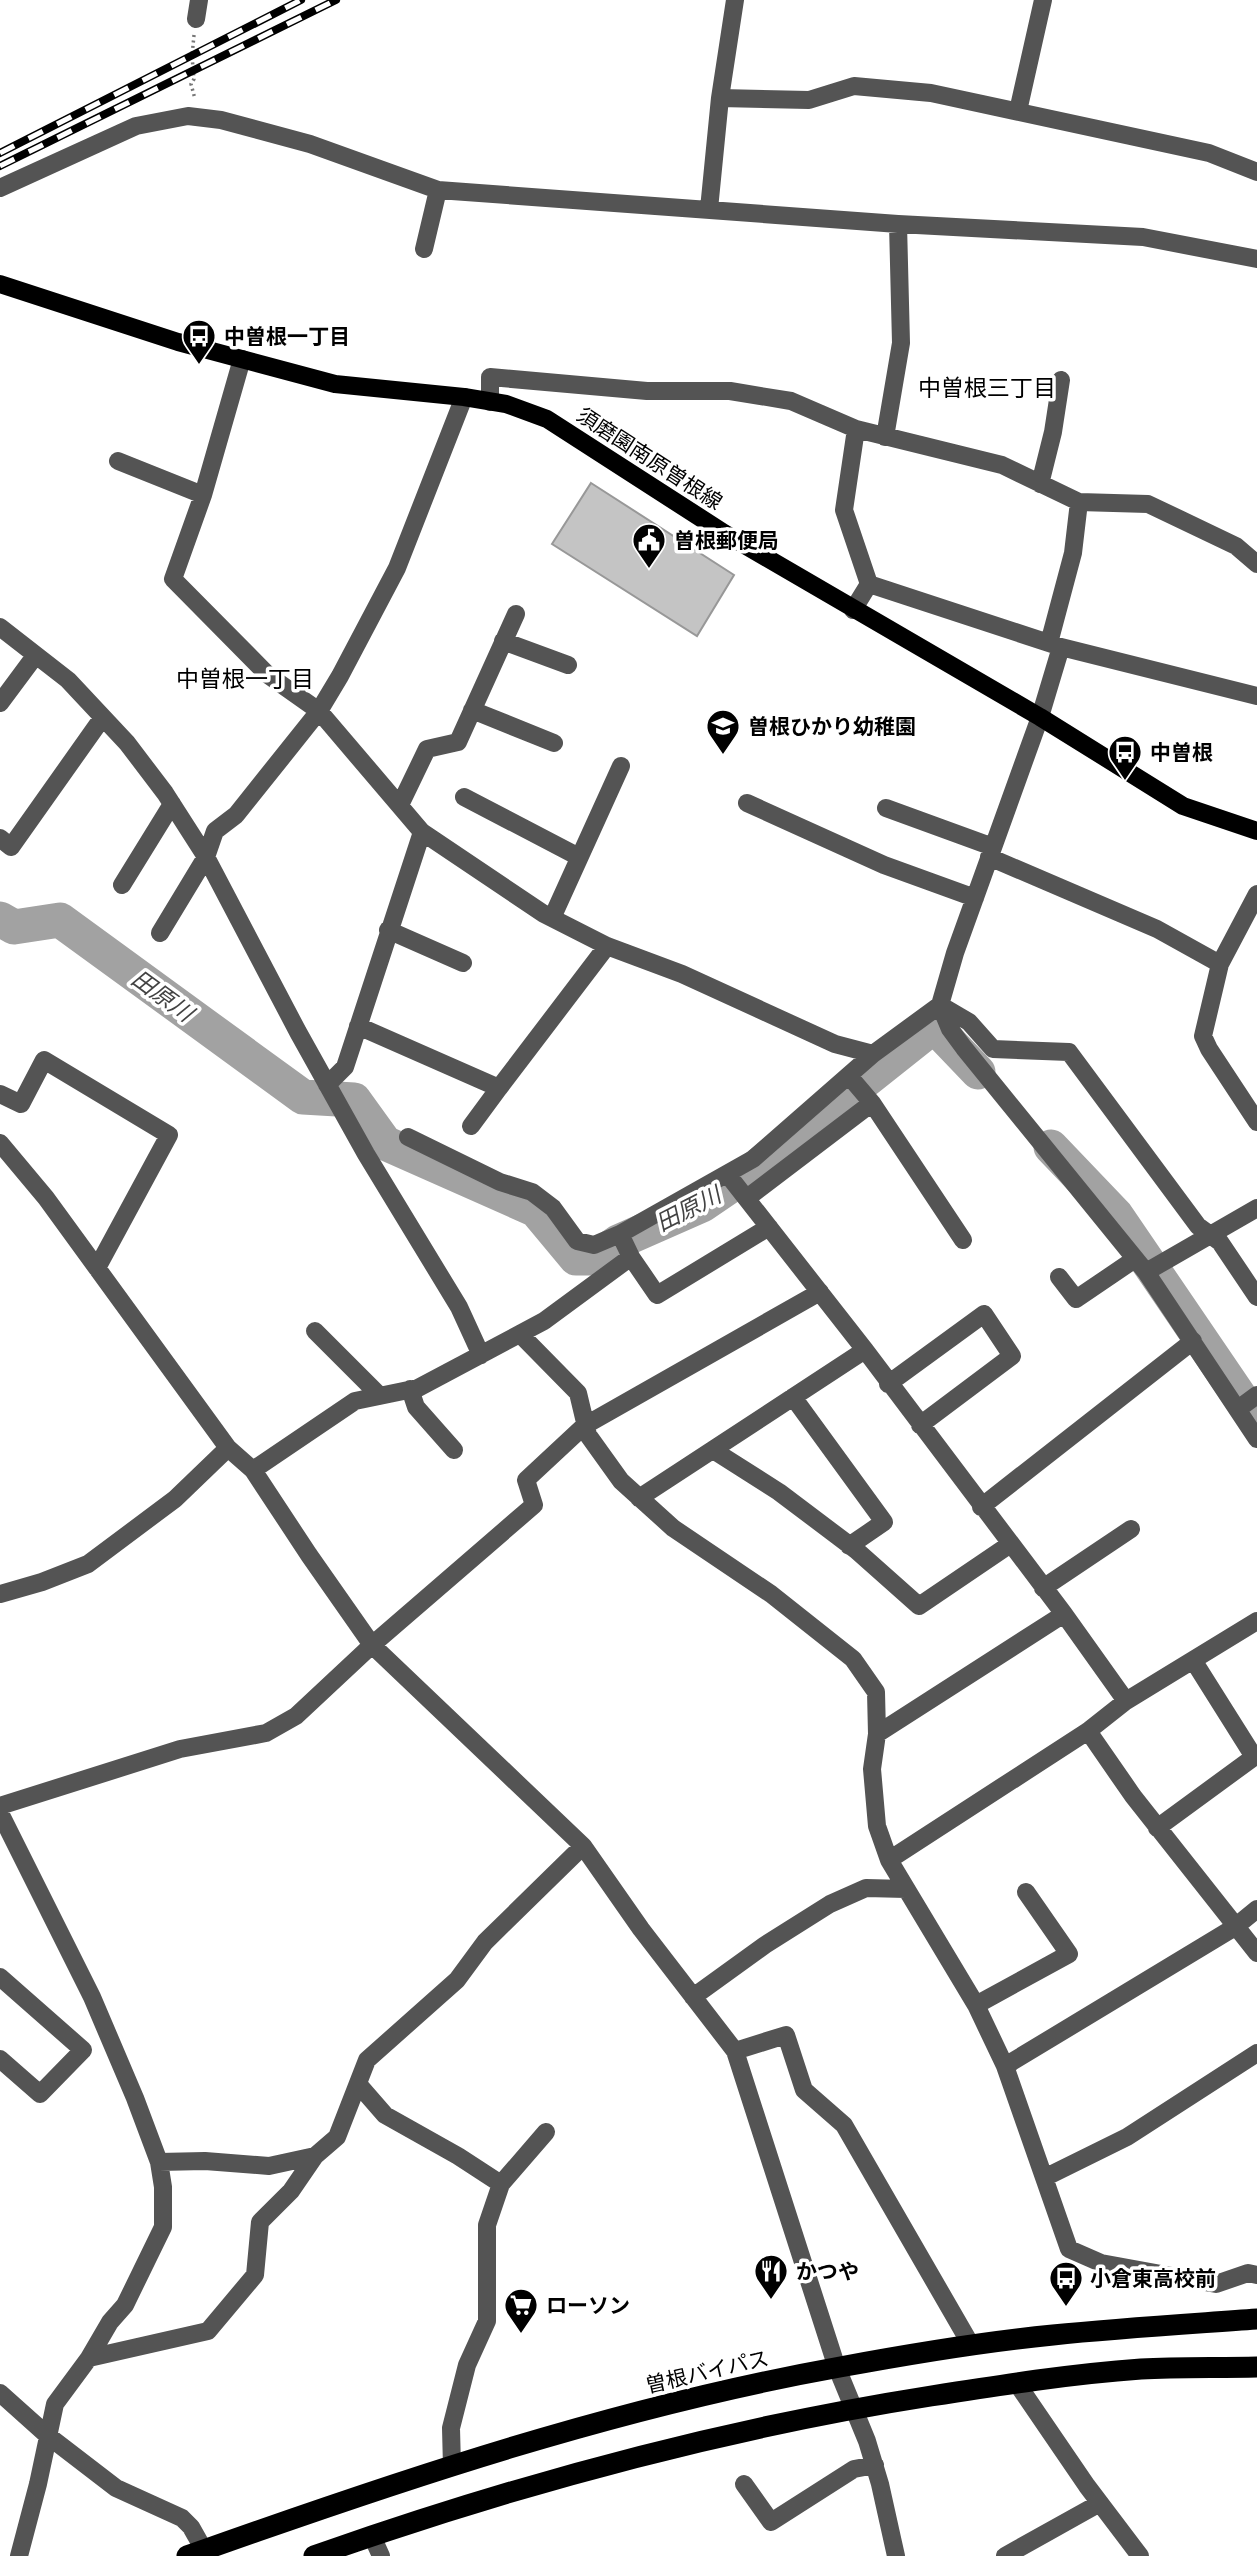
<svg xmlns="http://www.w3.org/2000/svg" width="1257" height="2556" viewBox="0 0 1257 2556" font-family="'IBM Plex Sans','Noto Sans JP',sans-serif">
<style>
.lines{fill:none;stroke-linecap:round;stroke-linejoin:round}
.river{stroke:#a2a2a2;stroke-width:35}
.building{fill:#c4c4c4;stroke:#989898;stroke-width:2}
.path{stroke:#767676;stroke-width:3.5;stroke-dasharray:2 3.5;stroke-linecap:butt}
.minor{stroke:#545454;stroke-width:18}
.major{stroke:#000;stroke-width:18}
.highway{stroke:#000;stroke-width:21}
.rail-casing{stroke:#000;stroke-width:8}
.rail{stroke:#fff;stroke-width:5;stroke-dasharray:16;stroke-linecap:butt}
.labels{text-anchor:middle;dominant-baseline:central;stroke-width:7;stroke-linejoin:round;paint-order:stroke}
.poi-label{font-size:21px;font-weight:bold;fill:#000;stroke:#fff;text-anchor:start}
.street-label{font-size:21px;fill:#000;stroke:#fff}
.neighbourhood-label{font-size:23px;fill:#000;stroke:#fff}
.water-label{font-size:23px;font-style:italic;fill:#434343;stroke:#fff}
</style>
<rect width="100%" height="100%" fill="#fff"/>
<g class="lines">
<path class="river" d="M0,919L14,927L60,920L303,1097L354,1100L385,1143L536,1210L576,1258H595L618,1242L702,1205L749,1173L934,1026L978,1072
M1051,1147L1116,1215L1257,1422"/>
</g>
<path class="building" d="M591,483L734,575L697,636L552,544Z"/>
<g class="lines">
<path class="path" d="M194,35L192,56L194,79L191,84L195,99"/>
<path class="minor" d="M196,19L199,0
M720,98L809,100L854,86L931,93L1209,153L1257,172
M1018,111L1043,0
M0,188L136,126L188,116L221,120L310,144L438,190L898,224L1143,237L1257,259
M709,209L720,98L735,0
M424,249L438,190
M490,402V377L647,391H730L791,401L856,429
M885,437L901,343L898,224
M118,461L203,495L242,359
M1040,484L1053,432L1061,380
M203,495L173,579L268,675L319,711L422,832L544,914L607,946L682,974L835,1044L873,1054
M869,584L1061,647
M853,610L869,584L844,510L856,429L1002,465L1079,502L1148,504L1236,546L1257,564
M0,627L68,680L127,743L165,793L206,857L298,1032L366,1154L459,1307L481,1355
M503,641L568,665
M1049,643L1073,553L1079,502
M0,703L35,656
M472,710L554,743
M464,797L579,857
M747,803L884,865L975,898
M400,805L427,749L458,742L516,614
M886,808L993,847
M0,838L11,847L103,717
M989,857L1157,929L1220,964
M122,885L172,804
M1257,894L1220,964L1203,1036L1209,1049L1257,1122
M552,918L621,766
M388,930L463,963
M160,933L206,857L215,831L236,815L319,711L340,676L397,568L464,397
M940,1005L950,1029L964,1048L1146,1272L1257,1439
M940,1005L969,1022L993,1049L1069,1052L1198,1226L1220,1242L1257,1297
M358,1026L499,1088L607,946
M849,1076L872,1103
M327,1085L345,1067L422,832
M0,1094L21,1104L44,1060L169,1135L97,1268
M471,1126L499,1088
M408,1137L500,1182L532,1192L553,1208L577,1241L594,1245L620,1234
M0,1143L46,1198L228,1448L253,1470L309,1555L372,1645L583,1846L641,1929L735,2051L837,2368L867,2441L880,2484L896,2556
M728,1175L865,1350L1064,1614L1126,1701
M747,1198L872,1103L963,1240
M631,1257L657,1295L769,1227
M1146,1272L1257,1208
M1059,1277L1076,1299L1135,1259
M315,1331L380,1396
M520,1334L578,1393L588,1435L621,1481L673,1528L771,1594L853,1659L876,1692L877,1734L872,1769L877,1826L889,1860L976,2005L1005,2066L1069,2249L1101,2263L1216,2284L1248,2273L1257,2275
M888,1384L984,1314L1012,1356L920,1425
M410,1389L416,1407L454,1450
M793,1397L884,1522L849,1546
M1238,1409L1257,1395
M713,1450L779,1492L856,1550L919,1606L1009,1545
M253,1470L355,1401L418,1388L544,1321L631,1257L620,1234L753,1159L873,1054L940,1005L955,953L1040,717L1061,647L1257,696
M639,1498L865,1350
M981,1507L1193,1341
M1043,1588L1131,1529
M0,1594L42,1582L88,1564L175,1499L228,1448
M1088,1731L1133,1796L1257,1953
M877,1734L1064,1614
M0,1806L180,1749L266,1733L296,1716L372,1645L534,1505L526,1480L584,1426L820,1292
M0,1813L92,1997L135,2098L159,2162L163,2187V2227L125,2305L110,2322L89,2358L55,2404L38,2484L19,2556
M1157,1828L1254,1757L1193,1660
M889,1860L1088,1731L1126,1701L1257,1621
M0,1977L83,2050L40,2094L0,2059
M693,1997L765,1945L830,1904L866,1888L906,1889
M976,2005L1069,1954L1026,1892
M735,2051L786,2035L804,2090L844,2125L971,2345
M1005,2066L1235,1927L1257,1909
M358,2084L385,2115L458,2156L501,2184L546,2132
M159,2162L205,2161L269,2166L315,2156L337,2137L367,2060L457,1980L485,1942L583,1846
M1046,2177L1127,2137L1257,2053
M89,2358L208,2331L255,2275L260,2222L291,2191L315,2156
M1016,2382L1087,2486L1140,2556
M0,2393L47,2435L116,2488L182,2518L191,2527L204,2550
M452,2467L451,2428L467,2365L487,2321V2225L501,2184
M744,2484L771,2522L854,2469L875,2465
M372,2536L381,2556
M1005,2556L1100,2503"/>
<path class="major" d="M0,284L178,342L335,384L464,397L506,404L547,419L724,533L1040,717L1183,806L1257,831"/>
<path class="highway" d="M187,2556C400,2480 617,2407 840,2367C910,2354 981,2342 1053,2335C1121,2328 1189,2324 1257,2319
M314,2556C515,2485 721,2429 931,2396C1001,2385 1071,2374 1141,2369C1179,2367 1218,2368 1257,2367"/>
<defs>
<path id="rail" d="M0,153L301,0
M0,166L336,0"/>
</defs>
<use href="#rail" class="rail-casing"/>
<use href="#rail" class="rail"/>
</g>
<defs>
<symbol id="bus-pin" viewBox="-11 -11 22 30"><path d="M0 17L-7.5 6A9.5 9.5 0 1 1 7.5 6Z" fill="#000" stroke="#fff"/><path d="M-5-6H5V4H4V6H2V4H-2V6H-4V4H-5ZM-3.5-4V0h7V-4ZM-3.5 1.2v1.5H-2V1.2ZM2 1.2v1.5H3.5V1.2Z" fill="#fff"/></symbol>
<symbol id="civic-pin" viewBox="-11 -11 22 30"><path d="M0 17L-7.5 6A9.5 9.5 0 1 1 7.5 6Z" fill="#000" stroke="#fff"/><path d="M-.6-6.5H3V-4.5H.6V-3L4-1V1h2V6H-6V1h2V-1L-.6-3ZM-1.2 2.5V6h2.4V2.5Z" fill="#fff"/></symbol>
<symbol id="school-pin" viewBox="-11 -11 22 30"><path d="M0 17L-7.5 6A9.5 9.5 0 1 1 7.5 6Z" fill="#000" stroke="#fff"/><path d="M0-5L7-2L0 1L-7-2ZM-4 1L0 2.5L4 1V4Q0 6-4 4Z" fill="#fff"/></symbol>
<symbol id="restaurant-pin" viewBox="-11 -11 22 30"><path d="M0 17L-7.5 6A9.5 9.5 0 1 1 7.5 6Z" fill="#000" stroke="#fff"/><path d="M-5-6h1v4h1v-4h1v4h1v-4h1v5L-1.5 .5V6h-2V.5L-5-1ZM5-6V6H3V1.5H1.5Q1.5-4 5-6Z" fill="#fff"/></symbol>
<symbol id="supermarket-pin" viewBox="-11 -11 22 30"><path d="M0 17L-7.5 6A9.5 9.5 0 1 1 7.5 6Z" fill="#000" stroke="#fff"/><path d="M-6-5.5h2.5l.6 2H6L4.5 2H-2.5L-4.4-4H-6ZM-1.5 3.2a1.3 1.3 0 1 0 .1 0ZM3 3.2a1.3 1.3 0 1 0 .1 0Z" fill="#fff"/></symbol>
</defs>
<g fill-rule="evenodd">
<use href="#bus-pin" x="180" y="317" width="38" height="52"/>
<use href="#civic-pin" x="630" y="521" width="38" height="52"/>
<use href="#school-pin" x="704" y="707" width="38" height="52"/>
<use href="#bus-pin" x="1106" y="733" width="38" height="52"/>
<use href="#restaurant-pin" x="752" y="2252" width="38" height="52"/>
<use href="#bus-pin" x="1047" y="2259" width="38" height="52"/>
<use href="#supermarket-pin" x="502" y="2286" width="38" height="52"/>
</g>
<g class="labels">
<g class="poi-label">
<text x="224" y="336">中曽根一丁目</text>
<text x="674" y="540">曽根郵便局</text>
<text x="748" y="726">曽根ひかり幼稚園</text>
<text x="1150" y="752">中曽根</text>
<text x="796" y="2271">かつや</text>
<text x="1090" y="2278">小倉東高校前</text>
<text x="546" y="2305">ローソン</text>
</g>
<g class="street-label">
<text transform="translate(650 458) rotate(33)">須磨園南原曽根線</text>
<text transform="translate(707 2371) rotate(-13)">曽根バイパス</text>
</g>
<g class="neighbourhood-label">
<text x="987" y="387">中曽根三丁目</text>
<text x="245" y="678">中曽根一丁目</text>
</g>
<g class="water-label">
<text transform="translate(163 995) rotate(36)">田原川</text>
<text transform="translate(688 1208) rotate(-27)">田原川</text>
</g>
</g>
</svg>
